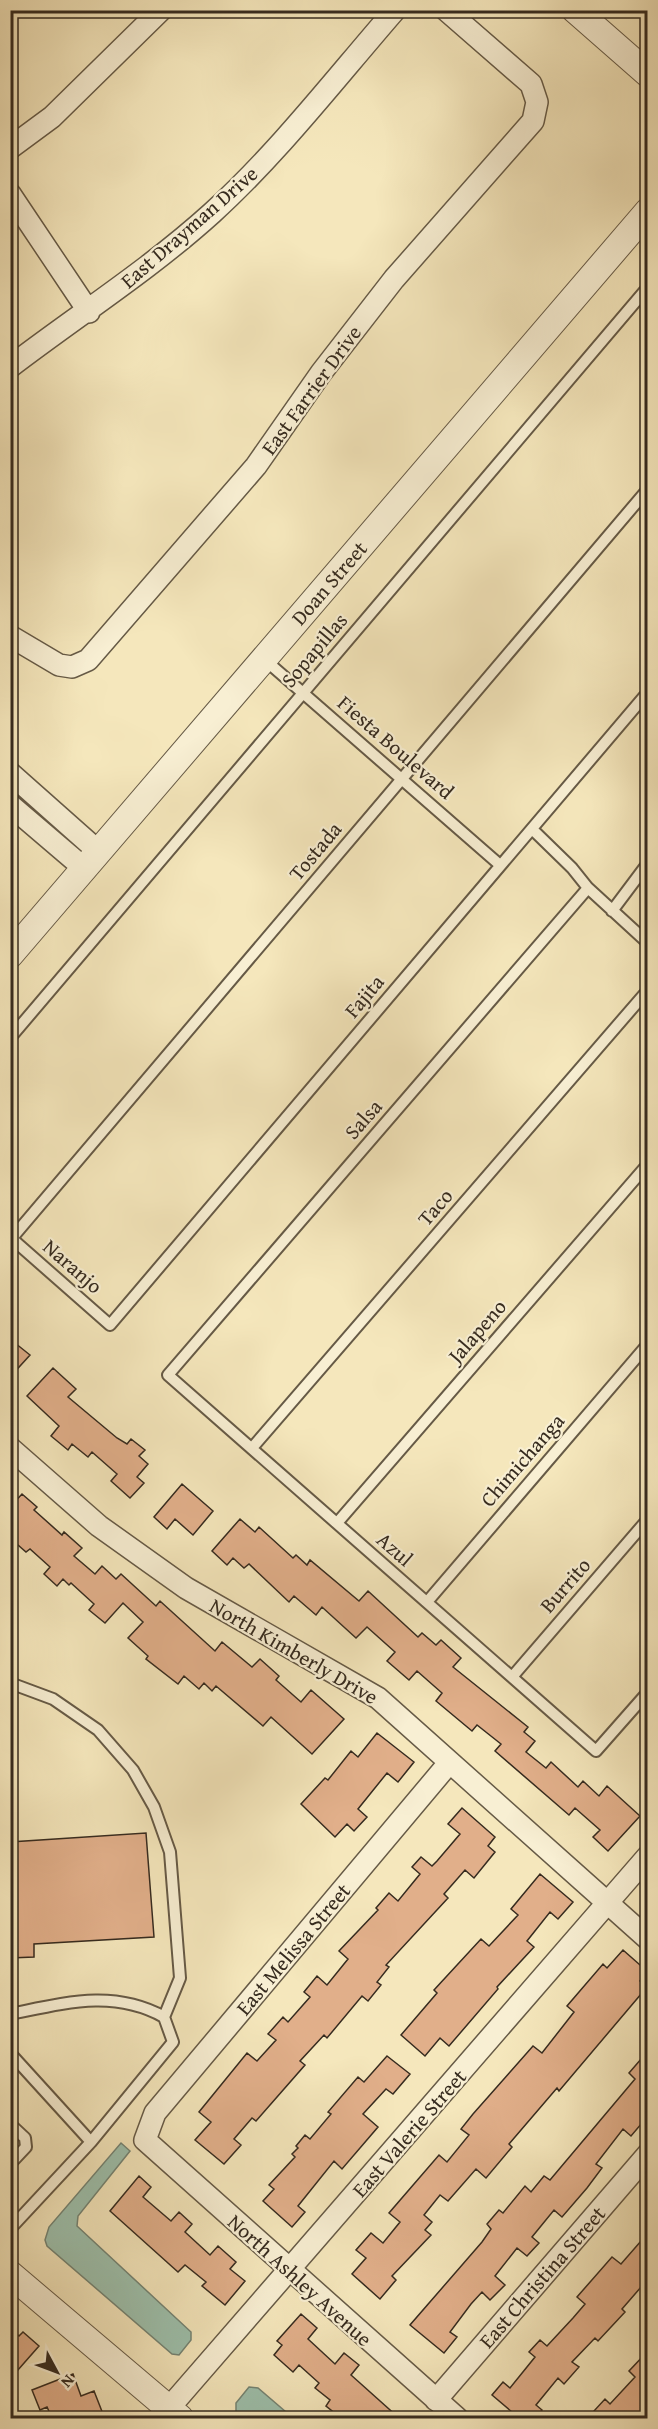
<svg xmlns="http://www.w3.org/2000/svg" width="658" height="2429" viewBox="0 0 658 2429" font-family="'Gentium Book Plus',serif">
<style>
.water{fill:#9dc0ac;stroke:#748474;stroke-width:1.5}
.building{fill:#e1af8a;stroke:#362b1f;stroke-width:1.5}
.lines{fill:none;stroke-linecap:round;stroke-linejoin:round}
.service-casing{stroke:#665a46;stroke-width:14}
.minor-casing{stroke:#665a46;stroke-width:24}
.tertiary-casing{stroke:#665a46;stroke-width:28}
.service{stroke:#f8efd3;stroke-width:10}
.minor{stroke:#f8efd3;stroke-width:21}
.tertiary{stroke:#f8efd3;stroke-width:26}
.labels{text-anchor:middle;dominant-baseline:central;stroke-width:4.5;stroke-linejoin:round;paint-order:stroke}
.street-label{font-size:21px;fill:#362b1f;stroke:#f8efd3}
</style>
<rect width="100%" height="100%" fill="#f5e7bc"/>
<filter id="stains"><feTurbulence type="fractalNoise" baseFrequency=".00333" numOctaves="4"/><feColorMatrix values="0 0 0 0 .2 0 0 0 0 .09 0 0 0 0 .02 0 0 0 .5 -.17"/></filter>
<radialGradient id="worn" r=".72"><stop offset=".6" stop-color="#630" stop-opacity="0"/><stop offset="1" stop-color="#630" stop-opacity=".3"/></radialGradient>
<path class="water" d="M121,2143L130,2151L78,2216L77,2226L191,2332V2340L179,2355L172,2354L47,2246L45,2240L49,2227Z
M249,2387L258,2388L293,2418H241L236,2414V2403Z"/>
<path class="building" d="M10,1339L30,1355L10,1377Z
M53,1368L76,1389L68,1397L117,1438L127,1444L131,1439L145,1450L139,1456L148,1464L137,1477L144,1483L130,1498L111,1481L117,1474L92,1452L88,1457L72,1444L68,1450L51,1436L59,1426L27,1396Z
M182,1484L213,1511L193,1535L175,1519L167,1529L154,1517Z
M22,1494L37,1507L34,1510L62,1535L64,1532L82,1548L74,1556L95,1574L102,1566L116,1579L121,1574L156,1606L160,1601L215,1651L222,1642L252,1667L260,1659L279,1676L276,1680L301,1702L311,1690L344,1719L312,1754L271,1717L263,1726L216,1686L212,1691L204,1683L199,1689L184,1676L178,1684L146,1659L148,1656L128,1638L143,1622L123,1603L105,1623L89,1610L94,1604L71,1583L69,1585L63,1579L57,1586L44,1574L50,1567L30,1549L26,1552L10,1538V1507Z
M240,1519L255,1532L259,1527L293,1558L296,1555L307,1565L310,1560L359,1601L368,1591L418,1637L422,1633L436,1645L441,1640L461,1658L453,1667L528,1727L524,1732L535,1741L526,1752L546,1768L551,1762L578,1787L583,1781L599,1796L607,1786L640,1816L608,1851L593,1837L600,1830L575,1808L569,1815L495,1751L501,1744L477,1725L472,1731L436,1701L442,1693L417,1671L409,1680L387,1661L395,1652L367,1627L356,1638L322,1607L316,1615L294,1596L289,1602L249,1564L244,1568L233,1558L227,1565L212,1551Z
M377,1733L414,1762L398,1782L387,1773L358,1809L367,1817L354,1831L347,1824L335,1837L301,1804L325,1778L328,1780L351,1751L358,1757Z
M462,1808L495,1837L488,1846L495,1852L474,1878L465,1870L444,1894L448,1898L386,1965L389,1967L377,1982L381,1985L368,2001L362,1996L327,2038L324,2035L300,2061L305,2065L256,2121L252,2118L234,2139L241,2145L224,2164L195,2140L211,2122L199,2112L247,2053L257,2061L276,2040L268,2034L283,2017L288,2022L310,1997L304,1992L317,1976L327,1985L348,1959L339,1951L378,1910L376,1908L389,1893L398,1901L420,1874L412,1867L421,1857L432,1866L437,1861L460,1834L448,1824Z
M146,1833L154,1937L34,1944V1957L10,1958V1842Z
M540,1874L573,1902L558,1919L550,1912L527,1941L534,1947L497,1987L498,1989L449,2046L440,2038L425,2056L401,2035L437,1993L434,1990L481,1939L489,1946L518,1915L511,1909Z
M623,1950L648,1972L640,1981L647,1987L559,2091L557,2088L509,2144L512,2147L486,2178L476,2169L448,2201L440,2195L424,2215L432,2222L425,2230L431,2235L392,2276L396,2280L380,2299L352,2274L366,2258L356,2250L371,2233L383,2243L400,2222L389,2213L439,2155L447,2162L469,2135L461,2129L473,2114L533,2046L542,2053L574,2012L567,2006L603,1964L607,1968Z
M648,2051V2116L631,2136L623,2129L596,2164L602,2168L587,2188L562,2217L554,2210L532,2237L539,2243L527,2256L517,2248L495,2276L505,2285L490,2300L482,2292L471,2304L450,2332L457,2337L444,2353L410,2325L482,2242L491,2229L487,2224L499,2210L503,2213L525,2186L531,2192L544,2176L550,2180L635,2079L629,2073Z
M387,2056L410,2074L393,2094L386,2089L363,2114L378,2127L342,2169L334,2161L298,2206L305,2212L292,2227L263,2201L274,2189L269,2185L295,2157L292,2154L298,2148L296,2146L305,2135L310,2139L331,2114L328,2112L358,2077L364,2082Z
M139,2176L151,2187L143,2197L171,2221L179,2212L192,2224L185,2232L210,2255L218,2246L236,2262L230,2269L245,2281L225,2305L202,2286L206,2282L185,2265L178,2272L110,2211Z
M648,2233V2279L622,2309L625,2312L598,2341L595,2338L572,2362L579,2367L564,2384L558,2378L536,2405L542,2410L534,2418H519L492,2395L503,2382L510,2388L535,2357L529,2352L540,2340L547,2346L573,2318L585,2304L577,2297L612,2257L621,2264Z
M301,2314L317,2328L308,2339L335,2364L344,2353L359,2365L351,2375L399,2418H341L326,2406L330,2400L315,2388L319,2383L299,2365L293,2372L274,2355L282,2345L277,2341Z
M10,2328L19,2336L23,2332L39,2346L10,2379Z
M648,2351V2418H597L599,2416L593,2412L605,2399L610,2404L635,2377L629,2371Z
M73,2374L81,2396L94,2391L103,2414L92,2418H84L82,2414L70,2418H52L47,2407L40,2410L32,2390Z"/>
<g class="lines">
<defs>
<path id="service" d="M264,659L500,865
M532,829L572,868L588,888L648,943
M588,888L168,1375L596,1751L648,1692
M612,911L648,863
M10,1038L648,287
M10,1237L110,1325L648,692
M12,1238L648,489
M252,1448L648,990
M337,1523L648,1164
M427,1602L648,1344
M512,1677L648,1519
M10,1683L53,1699L98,1730L133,1770L154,1807L170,1852L180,1978L164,2017
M10,2014C65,2003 113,1989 164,2017L173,2042L91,2142L10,2229
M10,2053L91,2142
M10,2124L25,2138L26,2147L10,2164"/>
<path id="minor" d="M10,148L52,117L161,10
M10,194L89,312
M10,367C78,315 149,270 212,213C279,152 335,79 395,10
M10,636L59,665L72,667L88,660L256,466L321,373L394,279L533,121L537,102L531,84L446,10
M10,773L99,852
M10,805L85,869
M10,1448L99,1526L186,1588L378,1698L648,1939
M449,1763L155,2113L145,2140L457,2418
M436,2400L648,2154
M169,2408L648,1856"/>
<path id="tertiary" d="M575,10L648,74
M10,955L648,211
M10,2274L180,2418"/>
</defs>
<use href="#service" class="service-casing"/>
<use href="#minor" class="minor-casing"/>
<use href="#tertiary" class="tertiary-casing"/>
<use href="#service" class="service"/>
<use href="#minor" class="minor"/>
<use href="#tertiary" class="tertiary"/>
</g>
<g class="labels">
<g class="street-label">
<text transform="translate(189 227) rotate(-41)">East Drayman Drive</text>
<text transform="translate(311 390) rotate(-54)">East Farrier Drive</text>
<text transform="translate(329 583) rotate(-49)">Doan Street</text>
<text transform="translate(314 650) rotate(-50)">Sopapillas</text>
<text transform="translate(396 747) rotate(41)">Fiesta Boulevard</text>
<text transform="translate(315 851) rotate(-50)">Tostada</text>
<text transform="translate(364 996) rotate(-50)">Fajita</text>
<text transform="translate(363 1119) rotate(-49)">Salsa</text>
<text transform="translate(435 1207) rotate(-49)">Taco</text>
<text transform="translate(73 1266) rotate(41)">Naranjo</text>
<text transform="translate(477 1331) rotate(-49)">Jalapeno</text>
<text transform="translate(522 1460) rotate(-49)">Chimichanga</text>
<text transform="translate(395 1549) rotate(41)">Azul</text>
<text transform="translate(565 1585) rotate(-49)">Burrito</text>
<text transform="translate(294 1651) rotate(30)">North Kimberly Drive</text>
<text transform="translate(293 1949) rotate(-50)">East Melissa Street</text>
<text transform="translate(409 2133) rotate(-49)">East Valerie Street</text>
<text transform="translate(542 2277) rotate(-49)">East Christina Street</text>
<text transform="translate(300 2280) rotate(42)">North Ashley Avenue</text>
</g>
</g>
<rect width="658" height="2429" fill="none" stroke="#f5e7bc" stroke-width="36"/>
<rect x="12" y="12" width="634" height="2405" fill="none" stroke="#362b1f" stroke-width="3"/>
<rect x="18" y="18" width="622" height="2393" fill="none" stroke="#362b1f" stroke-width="1.5"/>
<g transform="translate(57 2372) rotate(131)" stroke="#f8efd3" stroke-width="4.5" paint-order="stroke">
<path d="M0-4.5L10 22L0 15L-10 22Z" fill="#362b1f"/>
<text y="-9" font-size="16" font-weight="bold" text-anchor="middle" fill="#362b1f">N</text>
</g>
<rect width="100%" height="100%" filter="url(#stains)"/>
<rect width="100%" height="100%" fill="url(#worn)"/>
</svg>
